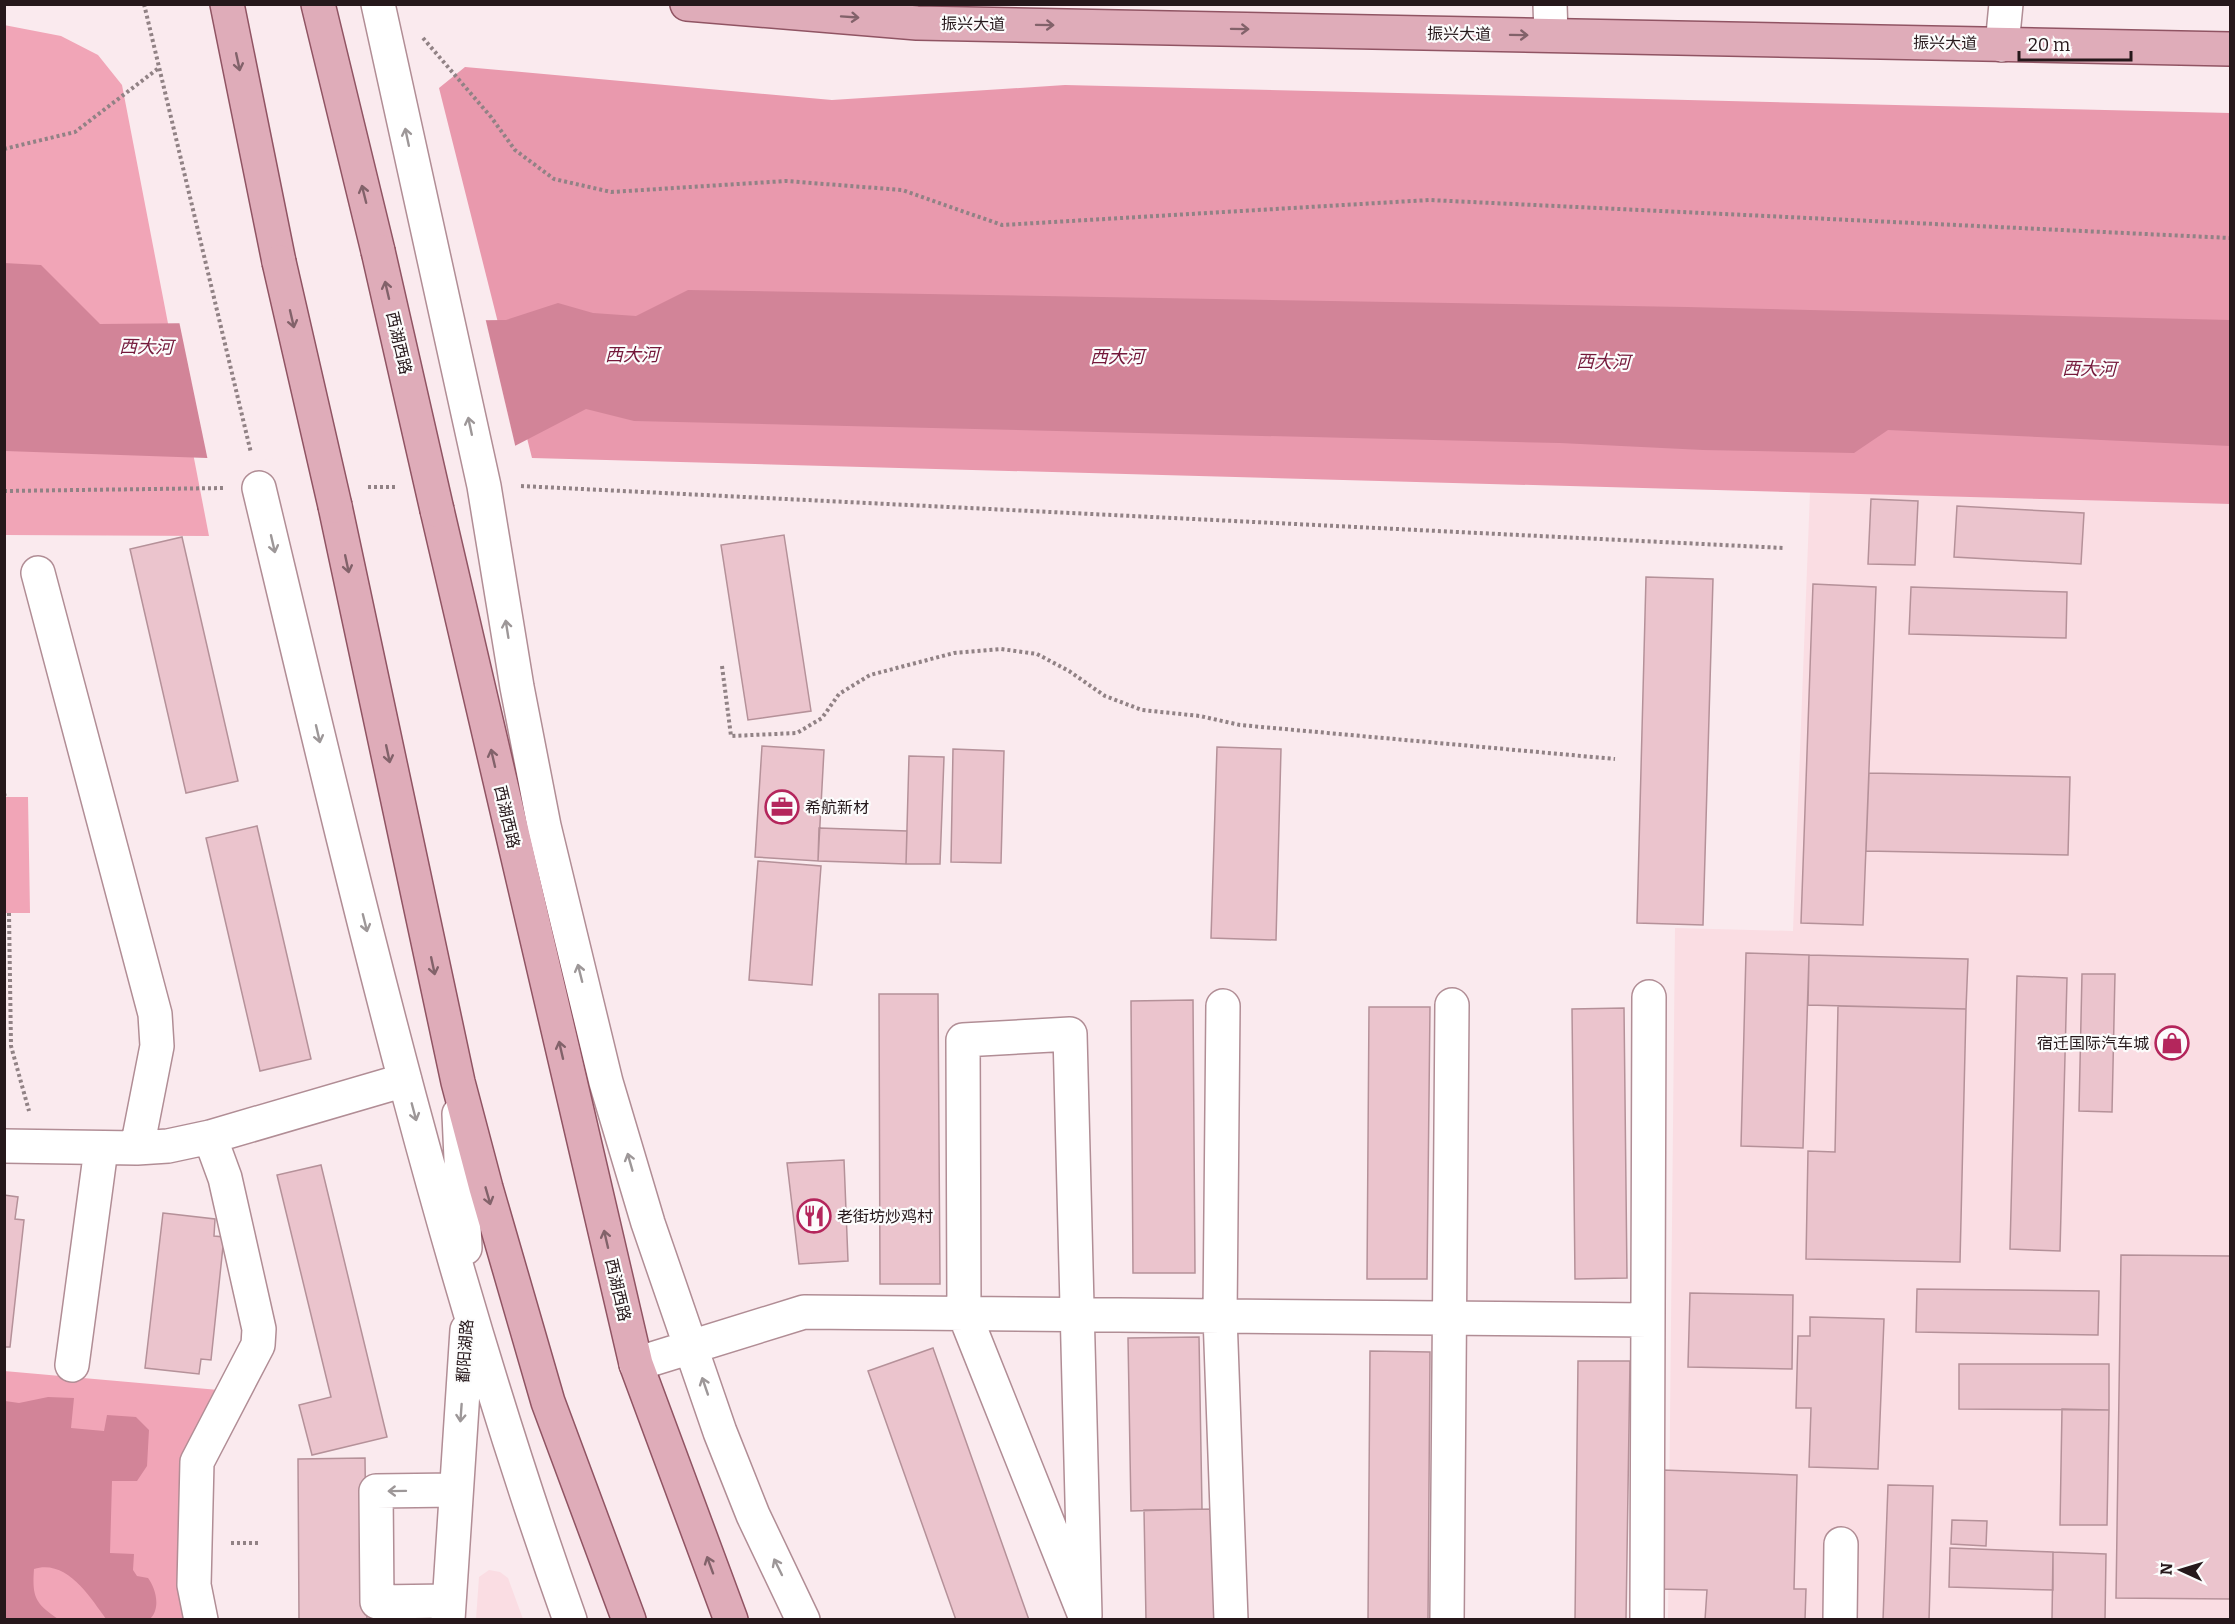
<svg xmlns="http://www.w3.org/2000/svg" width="2235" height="1624" viewBox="0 0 2235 1624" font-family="Bitter,'Noto Sans SC',serif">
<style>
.built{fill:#fadde3}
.green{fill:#f1a5b7}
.forest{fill:#e999ad}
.water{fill:#d28498}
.pier{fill:#faeaee}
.building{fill:#ebc4cd;stroke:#b59199;stroke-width:1.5}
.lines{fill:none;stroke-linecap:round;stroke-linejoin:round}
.minor-casing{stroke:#b18d95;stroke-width:36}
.major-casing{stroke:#905463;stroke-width:36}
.path{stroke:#918285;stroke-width:4;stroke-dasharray:3 3;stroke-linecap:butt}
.minor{stroke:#fff;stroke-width:33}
.major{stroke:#dfacb9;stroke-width:33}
.major-bridge-casing{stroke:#905463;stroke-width:36;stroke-linecap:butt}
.major-bridge{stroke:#dfacb9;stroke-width:33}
.oneway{stroke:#82626a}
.oneway2{stroke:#9d9798}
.labels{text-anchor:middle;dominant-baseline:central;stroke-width:4.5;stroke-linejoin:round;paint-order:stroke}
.street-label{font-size:16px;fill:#26181b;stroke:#fcfcfc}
.poi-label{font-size:16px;fill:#26181b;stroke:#fcfcfc;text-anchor:start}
.water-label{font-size:18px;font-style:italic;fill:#74183a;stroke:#fcfcfc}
</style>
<rect width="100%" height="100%" fill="#faeaee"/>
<path class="built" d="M1810,492L2230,504V1619L1668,1620L1675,928L1793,931Z
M489,1570L500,1572L508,1578L523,1619H476L479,1577Z"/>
<path class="green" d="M4,25L61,36L98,55L122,85L209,536L5,535Z
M5,797H28L30,913H5Z
M4,1371L230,1391L206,1440L200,1619H5Z"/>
<path class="forest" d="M465,67L832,100L1065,85L2230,113V504L532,458L439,88Z"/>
<path class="water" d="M4,263L41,265L100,324L506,320L558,303L593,313L636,316L688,290L1687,307L2230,320V446L1888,430L1854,453L1703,450L1560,443L634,421L586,409L509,449L207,458L5,451Z
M48,1397L74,1398L71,1428L104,1431L107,1415L136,1417L149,1430L147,1466L137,1481H112L110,1553L134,1554L133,1570L137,1576L148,1578C156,1589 161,1608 150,1619H106C90,1597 67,1559 34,1569C32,1597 35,1603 58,1619H5V1401L19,1403Z"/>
<path class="pier" d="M485,317L516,449L509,452L208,461L179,321Z"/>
<path class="building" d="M1871,499L1918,501L1915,565L1868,564Z
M1957,506L2084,513L2081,564L1954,557Z
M784,535L811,711L748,720L721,545Z
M182,537L238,781L186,793L130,549Z
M1646,577L1713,579L1703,925L1637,923Z
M1813,584L1876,587L1863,925L1801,923Z
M1911,587L2067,592L2066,638L1909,634Z
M762,746L824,750L818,861L755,857Z
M1217,747L1281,749L1276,940L1211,938Z
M953,749L1004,751L1001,863L951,862Z
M909,756L944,757L940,864H906Z
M1869,773L2070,777L2068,855L1866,851Z
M257,826L311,1059L260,1071L206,838Z
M819,828L907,831L906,864L818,861Z
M758,861L821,866L812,985L749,980Z
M1746,953L1809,955L1803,1148L1741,1146Z
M1809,955L1968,959L1966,1009L1808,1005Z
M2082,974H2115L2112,1112L2079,1111Z
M2017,976L2067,978L2060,1251L2010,1249Z
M879,994H938L940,1284H880Z
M1193,1000L1195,1273H1133L1131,1001Z
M1838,1006L1966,1009L1960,1262L1806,1259L1808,1151L1835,1152Z
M1369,1007H1430L1427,1279H1367Z
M1624,1008L1627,1278L1575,1279L1572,1009Z
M844,1160L848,1261L799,1264L787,1163Z
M321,1165L387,1437L312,1455L299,1405L331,1397L277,1175Z
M4,1195L18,1197L15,1219L24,1220L10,1347H4Z
M163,1213L215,1219L214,1236L224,1237L211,1360L201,1359L199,1374L145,1368Z
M2121,1255L2230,1256V1599L2116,1598Z
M1917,1289L2099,1291L2098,1335L1916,1332Z
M1690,1293L1793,1295L1792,1369L1688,1367Z
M1810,1317L1884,1319L1878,1469L1809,1467L1811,1408H1796L1798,1336H1810Z
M1199,1337L1202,1509L1131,1511L1128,1338Z
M933,1348L1029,1620H956L868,1371Z
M1370,1351L1430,1352L1428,1620H1368Z
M1578,1361H1630L1626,1620H1575Z
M1959,1364H2109V1410L1959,1409Z
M2062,1409L2109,1410L2107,1525H2060Z
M365,1458L367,1620H299L298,1459Z
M1662,1470L1797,1475L1794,1589H1806L1805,1620H1705L1707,1590L1658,1589Z
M1888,1485L1933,1486L1929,1620H1883Z
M1218,1509L1220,1620H1146L1144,1510Z
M1952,1520L1987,1521L1986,1546L1951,1544Z
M1950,1548L2053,1552V1590L1949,1587Z
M2053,1552L2106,1554L2105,1620H2052Z"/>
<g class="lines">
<defs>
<path id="minor" d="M378,4L484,486L517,687L544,826L606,1082L648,1223L720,1432L753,1515L803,1620
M1550,4L1551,35
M2002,45L2006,4
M259,488C350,868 438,1251 570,1620
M38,573L155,1014L157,1046L137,1148
M1223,1006L1220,1316L1231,1620
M1070,1034L1085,1616L964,1313L963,1040Z
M459,1114L465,1248
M210,1137L405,1080
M4,1146L137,1148L168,1146L210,1137L225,1178L259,1329L258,1345L197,1462L194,1585L201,1620
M636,1364L804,1312L1648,1320
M72,1365L101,1149
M449,1601L377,1602L376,1491L456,1490
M448,1620L467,1330
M1447,1620L1452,1005
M1647,1620L1649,997
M1840,1620L1841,1544"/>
<path id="major" d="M227,4L279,262
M318,4L378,251
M687,4L917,23L2230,49
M335,506L458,1082L486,1188L548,1402L629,1620
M437,510L636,1364L731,1620"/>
</defs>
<use href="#minor" class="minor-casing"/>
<use href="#major" class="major-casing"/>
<path class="path" d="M144,4L251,453
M423,38L491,117L515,150L554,179L611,192L786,181L902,190L1002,225L1429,200L2230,238
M4,149L75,132L160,67
M521,486L1784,548
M368,487H397
M4,491L226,488
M722,666L731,736L797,733L822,718L839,694L870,675L954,653L1001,649L1037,654L1069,671L1105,696L1142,710L1200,716L1240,725L1615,759
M4,793L5,797
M9,913L11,1046L29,1111
M231,1543H260"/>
<use href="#minor" class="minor"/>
<use href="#major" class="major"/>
<defs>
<path id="major-bridge" d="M378,251L437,510
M279,262L335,506"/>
</defs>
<use href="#major-bridge" class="major-bridge-casing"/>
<use href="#major-bridge" class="major-bridge"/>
</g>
<defs><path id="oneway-shaft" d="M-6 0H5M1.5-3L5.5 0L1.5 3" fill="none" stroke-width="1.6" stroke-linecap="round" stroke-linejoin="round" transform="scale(1.5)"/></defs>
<g class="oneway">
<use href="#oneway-shaft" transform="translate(850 17) rotate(4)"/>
<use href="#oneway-shaft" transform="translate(1045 25) rotate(1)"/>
<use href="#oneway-shaft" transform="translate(1240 29) rotate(1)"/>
<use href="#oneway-shaft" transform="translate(1519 35) rotate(1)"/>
<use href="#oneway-shaft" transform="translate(238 62) rotate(78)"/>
<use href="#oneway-shaft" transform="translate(364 194) rotate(-104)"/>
<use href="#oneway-shaft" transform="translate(387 290) rotate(-103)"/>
<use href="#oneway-shaft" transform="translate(292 319) rotate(77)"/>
<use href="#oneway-shaft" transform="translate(347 564) rotate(78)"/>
<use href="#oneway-shaft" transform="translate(388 754) rotate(78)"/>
<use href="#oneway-shaft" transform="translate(493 758) rotate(-103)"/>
<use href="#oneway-shaft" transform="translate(433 966) rotate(78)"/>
<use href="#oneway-shaft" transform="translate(561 1050) rotate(-103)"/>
<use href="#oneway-shaft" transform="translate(488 1196) rotate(74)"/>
<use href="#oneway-shaft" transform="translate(606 1239) rotate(-103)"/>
<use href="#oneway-shaft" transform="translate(710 1565) rotate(-110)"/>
</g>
<g class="oneway2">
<use href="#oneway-shaft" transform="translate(407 137) rotate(-102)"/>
<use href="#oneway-shaft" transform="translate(470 426) rotate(-102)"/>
<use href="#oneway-shaft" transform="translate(273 544) rotate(77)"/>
<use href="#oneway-shaft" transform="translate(507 629) rotate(-99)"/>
<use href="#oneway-shaft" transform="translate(318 734) rotate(77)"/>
<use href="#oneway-shaft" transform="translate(365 923) rotate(76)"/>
<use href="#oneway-shaft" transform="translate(580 973) rotate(-104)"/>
<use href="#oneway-shaft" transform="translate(414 1112) rotate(75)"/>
<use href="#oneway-shaft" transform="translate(630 1162) rotate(-106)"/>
<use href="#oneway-shaft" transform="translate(705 1386) rotate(-109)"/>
<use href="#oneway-shaft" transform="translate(461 1413) rotate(94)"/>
<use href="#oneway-shaft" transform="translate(397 1491) rotate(179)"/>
<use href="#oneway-shaft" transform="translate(778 1567) rotate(-116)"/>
</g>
<defs>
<symbol id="office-ring" viewBox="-11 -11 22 22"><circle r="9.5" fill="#fcfcfc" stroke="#b4265c" stroke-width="1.5"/><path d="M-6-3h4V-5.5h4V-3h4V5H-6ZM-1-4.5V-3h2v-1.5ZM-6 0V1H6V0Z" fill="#b4265c"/></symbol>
<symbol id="shop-ring" viewBox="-11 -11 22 22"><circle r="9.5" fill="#fcfcfc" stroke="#b4265c" stroke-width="1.5"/><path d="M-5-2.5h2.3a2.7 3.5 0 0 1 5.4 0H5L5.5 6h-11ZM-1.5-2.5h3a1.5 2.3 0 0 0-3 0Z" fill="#b4265c"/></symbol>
<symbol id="restaurant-ring" viewBox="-11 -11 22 22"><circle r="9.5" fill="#fcfcfc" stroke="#b4265c" stroke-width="1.5"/><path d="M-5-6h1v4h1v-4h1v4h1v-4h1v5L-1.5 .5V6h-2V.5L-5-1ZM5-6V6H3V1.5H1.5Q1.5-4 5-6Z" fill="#b4265c"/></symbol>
</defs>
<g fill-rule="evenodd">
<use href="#office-ring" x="763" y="788" width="38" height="38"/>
<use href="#shop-ring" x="2153" y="1024" width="38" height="38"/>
<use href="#restaurant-ring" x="795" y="1197" width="38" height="38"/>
</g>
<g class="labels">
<g class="street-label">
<text transform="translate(973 24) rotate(1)">振兴大道</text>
<text transform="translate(1459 34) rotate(1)">振兴大道</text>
<text transform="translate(1945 43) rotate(1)">振兴大道</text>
<text transform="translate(399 343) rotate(77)">西湖西路</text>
<text transform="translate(507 817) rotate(77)">西湖西路</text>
<text transform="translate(618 1290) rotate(77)">西湖西路</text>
<text transform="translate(465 1351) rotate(-86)">鄱阳湖路</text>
</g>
<g class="poi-label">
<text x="805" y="807">希航新材</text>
<text x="2149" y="1043" text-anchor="end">宿迁国际汽车城</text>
<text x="837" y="1216">老街坊炒鸡村</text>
</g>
<g class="water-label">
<text transform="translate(146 347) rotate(1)">西大河</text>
<text x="632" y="355">西大河</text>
<text x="1117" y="357">西大河</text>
<text transform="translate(1603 362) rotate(1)">西大河</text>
<text transform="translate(2089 369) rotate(1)">西大河</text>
</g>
</g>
<rect width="2235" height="1624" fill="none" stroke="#26181b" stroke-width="12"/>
<g transform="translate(2181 1570) rotate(274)" stroke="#fcfcfc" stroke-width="4.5" paint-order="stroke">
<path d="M0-4.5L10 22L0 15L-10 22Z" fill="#26181b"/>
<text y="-9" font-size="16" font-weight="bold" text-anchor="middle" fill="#26181b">N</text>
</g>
<path d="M2019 51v9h112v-9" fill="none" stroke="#26181b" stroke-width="3"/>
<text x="2028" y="51" font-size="18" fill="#26181b" stroke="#fcfcfc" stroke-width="4.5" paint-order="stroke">20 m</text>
</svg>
